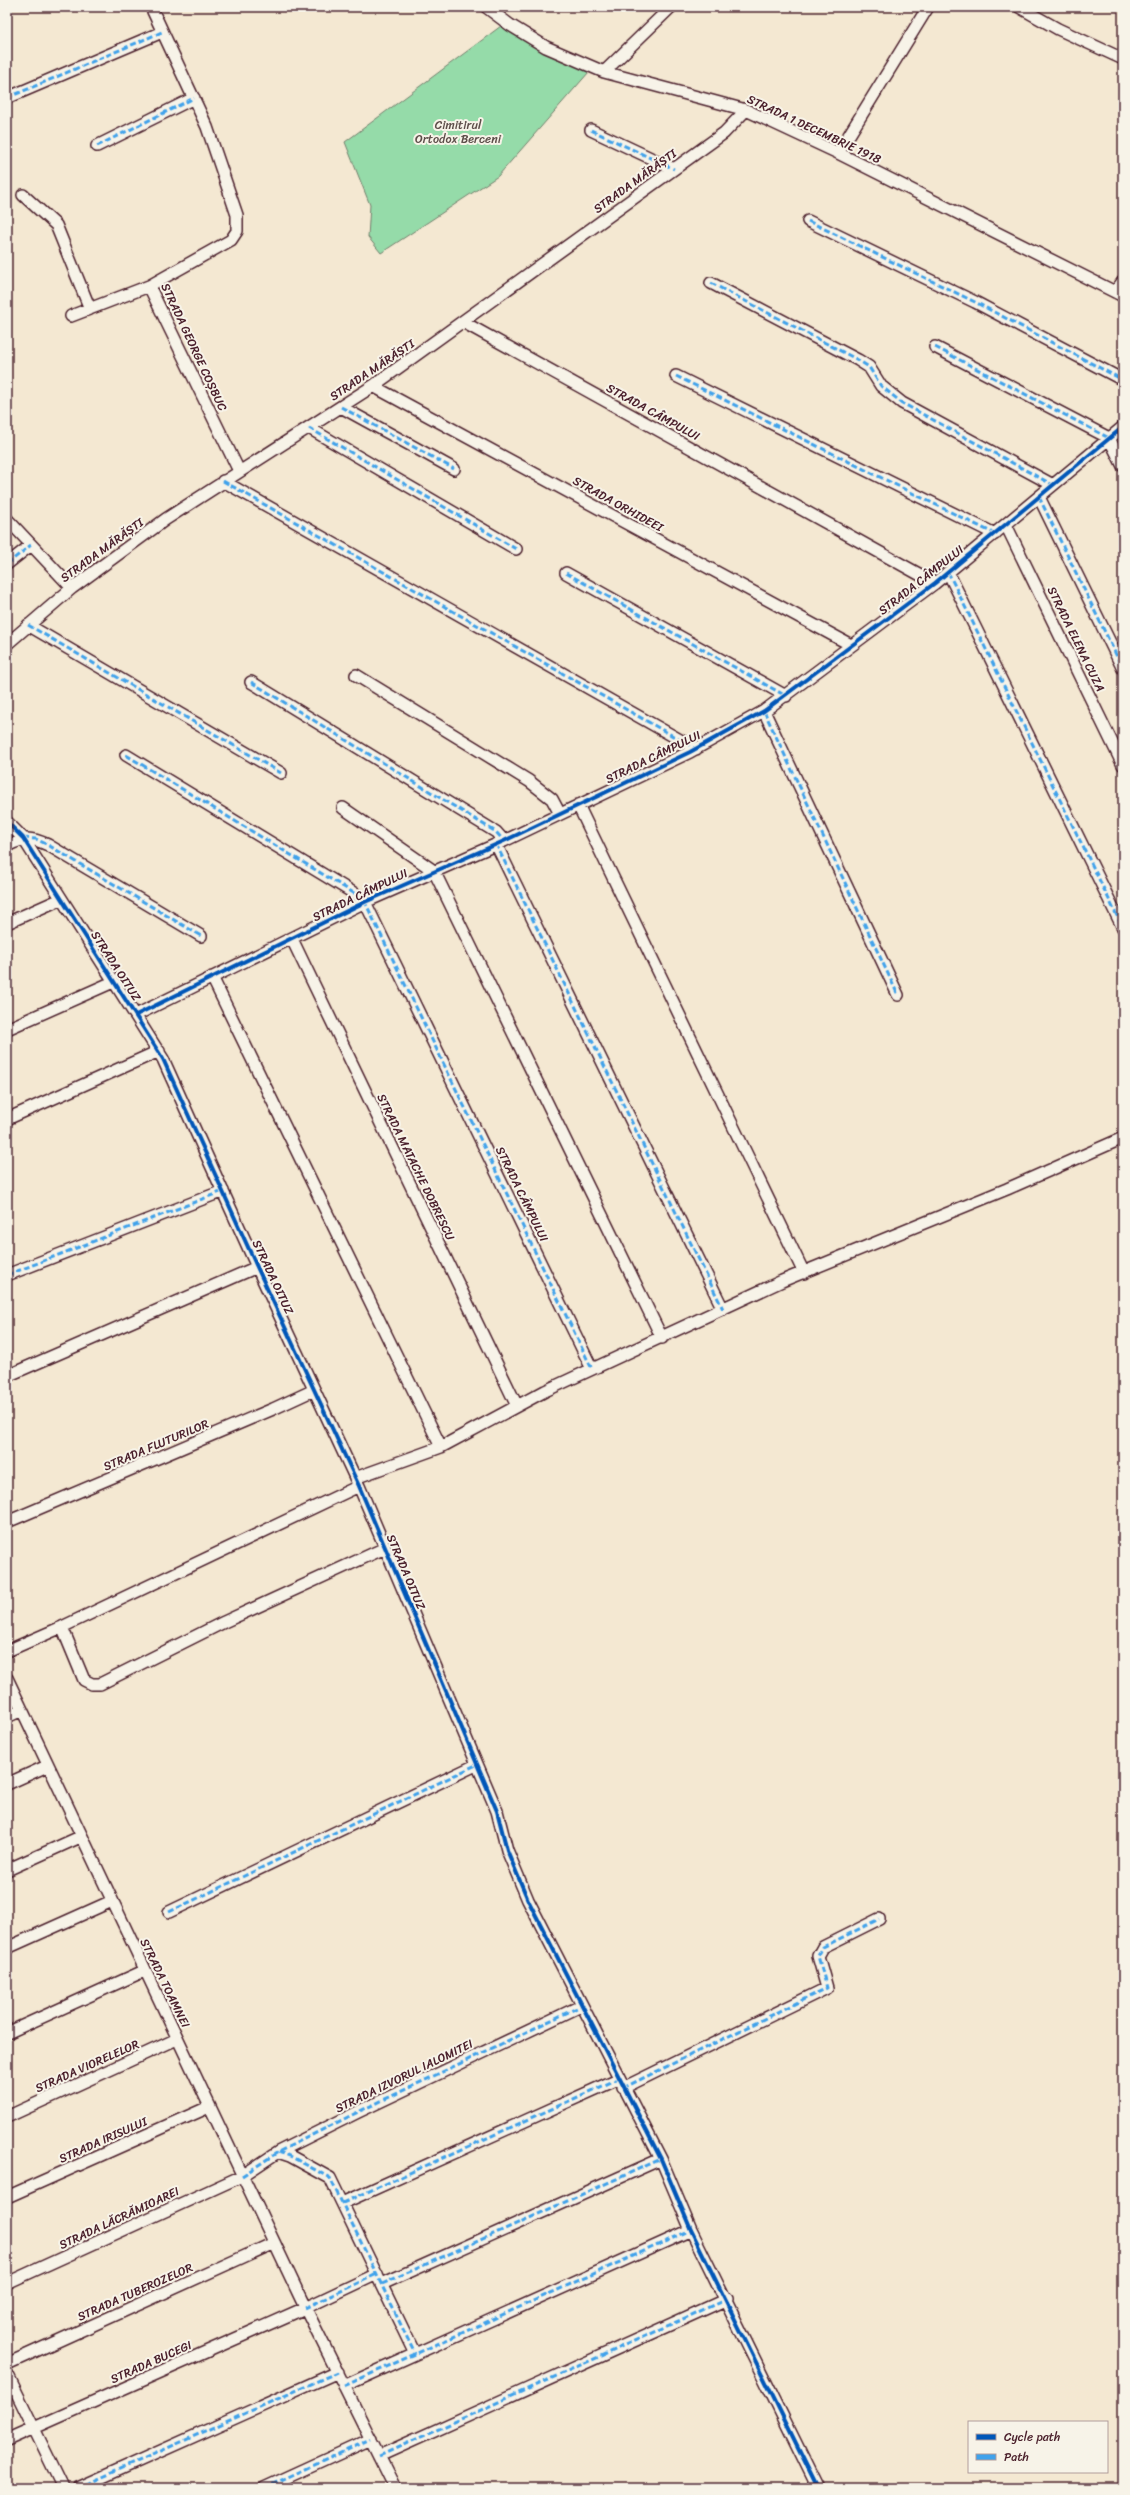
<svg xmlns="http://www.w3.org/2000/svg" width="1130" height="2495" viewBox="0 0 1130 2495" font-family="Sriracha,sans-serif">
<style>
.green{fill:#95dba9;stroke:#707d6a}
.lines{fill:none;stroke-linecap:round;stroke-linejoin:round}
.minor-casing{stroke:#4a1f2b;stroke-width:14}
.minor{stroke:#f7f3e8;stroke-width:11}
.quiet{stroke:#40a2eb;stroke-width:3;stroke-dasharray:6 3;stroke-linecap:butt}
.cycleway-casing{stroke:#f7f3e8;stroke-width:6}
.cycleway{stroke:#0057b8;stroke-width:4}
.labels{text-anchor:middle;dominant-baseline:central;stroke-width:4;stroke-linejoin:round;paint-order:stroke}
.park-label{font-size:12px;fill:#5d4e4a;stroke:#f7f3e8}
.street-label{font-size:12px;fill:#4a1f2b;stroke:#f7f3e8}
</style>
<rect width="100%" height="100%" fill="#f4e8d2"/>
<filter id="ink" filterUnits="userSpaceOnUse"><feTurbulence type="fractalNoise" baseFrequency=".025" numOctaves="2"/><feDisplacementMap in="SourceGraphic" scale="8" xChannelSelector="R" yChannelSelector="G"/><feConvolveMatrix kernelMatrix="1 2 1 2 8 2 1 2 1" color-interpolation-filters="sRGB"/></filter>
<g filter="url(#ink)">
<path class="green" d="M501,26L589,72L498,176L381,253L368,237L370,205L345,142Z"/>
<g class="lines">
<defs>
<path id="minor" d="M486,7L510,25L546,47L604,72L746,110L838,153L1123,296
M1019,7L1058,29L1123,59
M604,72L671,7
M7,98L162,32
M591,130L674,169
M97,146L194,98
M838,153L928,7
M23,195L56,225L90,309
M808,221L975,302L1123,380
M711,283L858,360L869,367L881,386L902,403L1053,485
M149,286L239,471
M1115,292L1123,281
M71,316L149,286L231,240L237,231V215L207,127L151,7
M463,322L935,583
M935,347L1109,438L1123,466
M676,376L995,534
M373,386L851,645
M341,407L454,469
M309,428L516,549
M223,481L696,749
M1039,497L1123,669
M7,519L72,588
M1006,525L1123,765
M7,564L31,545
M948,572L1123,928
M566,573L786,696
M28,625L281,773
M7,644L72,588L166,519L373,386L724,133L746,110
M356,675L529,781L552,799L560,814
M251,682L496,832L504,841
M764,711L898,995
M126,755L357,895L365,902L592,1369
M578,805L804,1273
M343,808L434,871L662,1338
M7,822L23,838L163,1059L257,1267L359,1486L497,1811L507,1850L528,1900L661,2159L691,2230L818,2488
M496,844L723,1309
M7,846C25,837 30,837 48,845L201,936
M7,923L61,899
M292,939L517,1406
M212,977L441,1447
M136,1015L365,902L504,841L690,752L764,711L935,583L1123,427
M7,1029L113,982
M7,1119L159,1051
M7,1275L223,1191
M7,1376L257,1267
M355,1478L441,1447L545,1391L782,1281L1007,1189L1123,1138
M7,1522L273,1409L314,1390
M62,1627L84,1680L92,1684H100L224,1622L385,1548
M7,1651L62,1627L359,1486
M7,1678L301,2299L395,2488
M7,1717L22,1710
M7,1784L47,1766
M7,1870L80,1837
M169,1912L476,1765
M7,1948L112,1901
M7,2033L144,1971
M623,2088L827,1988L818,1956L823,1947L879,1919
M7,2117L177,2039
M278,2152L290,2156L330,2178L415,2354
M7,2197L209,2107
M343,2203L618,2079
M7,2283L242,2176L278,2152L358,2112L581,2006
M382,2284L661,2159
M7,2364L274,2243
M7,2373L63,2488
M344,2386L691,2230
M7,2440L305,2308L377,2274
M379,2456L727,2299
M78,2488L338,2372
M264,2488L371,2439"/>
</defs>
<use href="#minor" class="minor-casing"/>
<use href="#minor" class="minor"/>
<path class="quiet" d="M7,98L162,32
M591,130L674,169
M97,146L194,98
M808,221L975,302L1123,380
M711,283L858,360L869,367L881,386L902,403L1053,485
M935,347L1109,438
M676,376L995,534
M341,407L454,469
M309,428L516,549
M223,481L696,749
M1039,497L1123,669
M7,564L31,545
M948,572L1123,928
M566,573L786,696
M28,625L281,773
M251,682L496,832L504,841
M764,711L898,995
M126,755L357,895L365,902L592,1369
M23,838L36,839L48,845L201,936
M496,844L723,1309
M7,1275L223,1191
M169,1912L476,1765
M623,2088L827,1988L818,1956L823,1947L879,1919
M278,2152L290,2156L330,2178L415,2354
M242,2176L278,2152L358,2112L581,2006
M343,2203L618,2079
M382,2284L661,2159
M305,2308L377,2274
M344,2386L691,2230
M379,2456L727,2299
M78,2488L338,2372
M264,2488L371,2439"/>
<defs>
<path id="cycleway" d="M7,822L23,838L163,1059L257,1267L359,1486L497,1811L507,1850L528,1900L661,2159L691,2230L818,2488
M136,1015L365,902L504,841L690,752L764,711L935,583L1123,427"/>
</defs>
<use href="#cycleway" class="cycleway-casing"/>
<use href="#cycleway" class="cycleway"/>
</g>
</g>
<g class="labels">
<g class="park-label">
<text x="458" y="125">Cimitirul<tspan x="458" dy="14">Ortodox Berceni</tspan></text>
</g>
<g class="street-label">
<text transform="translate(814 129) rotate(25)">STRADA 1 DECEMBRIE 1918</text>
<text transform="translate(635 181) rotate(-36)">STRADA MĂRĂȘTI</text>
<text transform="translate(194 347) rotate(65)">STRADA GEORGE COȘBUC</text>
<text transform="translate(372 370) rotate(-34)">STRADA MĂRĂȘTI</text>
<text transform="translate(653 412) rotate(29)">STRADA CÂMPULUI</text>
<text transform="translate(618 504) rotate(29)">STRADA ORHIDEEI</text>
<text transform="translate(102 550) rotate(-36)">STRADA MĂRĂȘTI</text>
<text transform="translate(921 580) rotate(-38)">STRADA CÂMPULUI</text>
<text transform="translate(1076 639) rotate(64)">STRADA ELENA CUZA</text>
<text transform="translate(653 757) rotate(-26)">STRADA CÂMPULUI</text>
<text transform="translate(360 895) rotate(-26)">STRADA CÂMPULUI</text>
<text transform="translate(116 966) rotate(57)">STRADA OITUZ</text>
<text transform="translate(416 1167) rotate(64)">STRADA MATACHE DOBRESCU</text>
<text transform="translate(522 1194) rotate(64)">STRADA CÂMPULUI</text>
<text transform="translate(273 1277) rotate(65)">STRADA OITUZ</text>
<text transform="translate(156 1445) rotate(-23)">STRADA FLUTURILOR</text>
<text transform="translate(406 1572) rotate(67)">STRADA OITUZ</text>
<text transform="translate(165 1983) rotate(64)">STRADA TOAMNEI</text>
<text transform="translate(87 2066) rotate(-24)">STRADA VIORELELOR</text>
<text transform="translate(404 2076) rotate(-26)">STRADA IZVORUL IALOMITEI</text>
<text transform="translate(103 2140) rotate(-24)">STRADA IRISULUI</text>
<text transform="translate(119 2218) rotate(-25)">STRADA LĂCRĂMIOAREI</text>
<text transform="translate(135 2292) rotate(-24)">STRADA TUBEROZELOR</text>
<text transform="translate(151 2362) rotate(-24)">STRADA BUCEGI</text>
</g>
</g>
<rect width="1130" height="2495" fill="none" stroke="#f7f3e8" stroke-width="24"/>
<rect x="12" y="12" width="1106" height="2471" fill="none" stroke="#4a1f2b" stroke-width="1.5" filter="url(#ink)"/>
<rect x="968" y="2421" width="140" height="52" fill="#f7f3e8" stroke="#b29e9c"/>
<rect x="976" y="2434" width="20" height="6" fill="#0057b8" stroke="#b29e9c"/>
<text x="1004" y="2441" font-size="12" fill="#4a1f2b">Cycle path</text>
<rect x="976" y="2454" width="20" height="6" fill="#40a2eb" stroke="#b29e9c"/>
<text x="1004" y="2461" font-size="12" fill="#4a1f2b">Path</text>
</svg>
